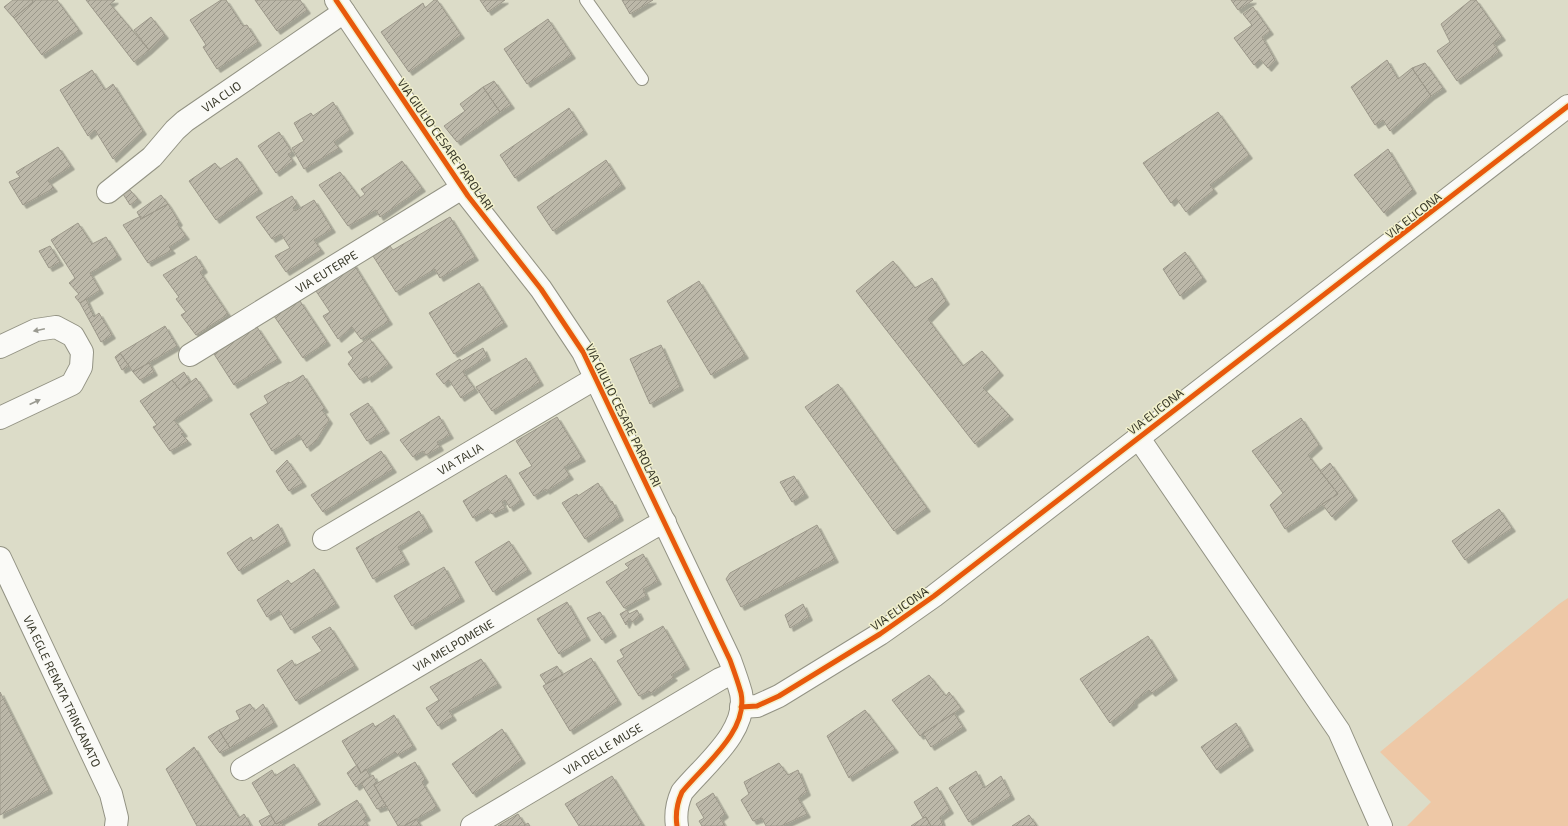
<svg xmlns="http://www.w3.org/2000/svg" width="1568" height="826" viewBox="0 0 1568 826" font-family="'Exo 2',sans-serif">
<style>
.green{fill:#eec8a6}
.building{fill:url(#building-hatch);stroke:#9d998b;filter:url(#shadow)}
.lines{fill:none;stroke-linecap:round;stroke-linejoin:round}
.service-casing{stroke:#939384;stroke-width:14}
.minor-casing{stroke:#939384;stroke-width:24}
.service{stroke:#fafaf7;stroke-width:12}
.minor{stroke:#fafaf7;stroke-width:22}
.cycleway-casing{stroke:#f2f1cc;stroke-width:8}
.cycleway{stroke:#e8590c;stroke-width:5}
.oneway{fill:#9a9a91}
.labels{text-anchor:middle;dominant-baseline:central;stroke-width:3;stroke-linejoin:round;paint-order:stroke}
.street-label{font-size:12px;fill:#3a3a2b;stroke:#f2f1cc}
</style>
<defs>
<pattern id="building-hatch" width="6" height="6" patternUnits="userSpaceOnUse"><rect width="6" height="6" fill="#bcb8a9"/><path d="M-1 1l2-2M0 6l6-6M5 7l2-2" fill="none" stroke="#9a978a"/></pattern>
<filter id="shadow"><feDropShadow dx="3.5" dy="3.5" stdDeviation="0" flood-color="#0004"/></filter>
</defs>
<rect width="100%" height="100%" fill="#dcdcc8"/>
<path class="green" d="M1568,598V826H1407L1431,802L1380,752L1559,604Z"/>
<path class="building" d="M13,0H32L33,2L14,18L4,7Z
M32,0H57L79,30L42,55L14,18L33,2Z
M86,0H115L110,4L149,50L134,62Z
M221,0H226L243,26L247,25L258,42L217,69L203,47L206,45L190,20Z
M255,0H300L307,10L277,31Z
M434,0H437L461,35L409,72L381,32L423,3L425,8Z
M480,0H505L488,12Z
M622,0H653L630,14Z
M1231,0H1253L1238,10Z
M1471,0H1476L1502,37L1493,43L1499,52L1457,81L1437,51L1450,42L1441,24Z
M1253,7L1270,31L1262,37L1275,60L1268,68L1260,59L1254,65L1234,38L1252,25L1243,14Z
M151,17L165,35L149,50L134,30Z
M548,19L572,55L527,84L504,49Z
M1387,60L1398,79L1412,68L1431,96L1390,131L1383,120L1375,125L1351,87Z
M1425,63L1443,88L1431,96L1412,68Z
M92,70L105,90L113,84L143,131L113,159L95,130L88,136L60,90Z
M494,81L511,105L500,112L483,87Z
M483,87L500,112L457,142L444,126L465,111L460,104Z
M333,102L350,130L334,142L339,148L304,169L292,148L304,141L294,123L311,113L313,116Z
M569,108L584,131L515,178L500,155Z
M1218,112L1249,155L1210,185L1214,190L1186,212L1176,198L1171,203L1143,163Z
M279,132L292,152L288,154L293,161L276,173L258,146Z
M58,147L71,166L48,181L54,188L23,205L9,182L20,177L16,172Z
M1388,149L1413,190L1384,213L1354,175Z
M237,158L259,190L216,220L189,181L215,163L220,169Z
M606,160L622,185L553,231L537,207Z
M402,161L422,188L380,217L376,210L348,226L319,185L340,172L360,198L365,194L361,189Z
M130,190L138,199L130,205L123,194Z
M161,195L168,204L141,219L137,212Z
M292,196L297,204L293,208L295,211L314,200L332,229L314,240L321,250L286,272L275,256L290,248L281,234L272,239L256,217Z
M168,204L179,222L177,224L186,236L169,247L172,250L148,263L123,225L141,216V219Z
M450,217L475,257L440,278L435,269L396,292L373,256L390,246L393,250Z
M78,223L92,244L106,237L118,256L90,273L100,290L80,303L75,297L79,294L69,283L75,278L51,240Z
M50,246L60,262L49,268L39,251Z
M1185,252L1203,278L1180,296L1163,269Z
M196,256L204,269L200,272L228,314L196,335L181,315L186,312L176,299L179,297L163,275Z
M893,261L915,288L932,278L946,301L928,319L963,366L982,351L1000,372L983,388L1010,416L975,444L856,291Z
M353,263L389,321L361,339L352,327L338,339L323,316L330,312L316,291Z
M699,281L745,355L711,375L667,301Z
M479,283L504,323L454,354L429,313Z
M86,299L94,317L99,313L112,335L101,342L80,303Z
M300,301L327,342L303,358L274,316Z
M165,326L177,346L133,372L120,353Z
M257,327L278,359L234,385L214,354Z
M369,338L389,364L368,379L367,376L360,380L348,364L353,358L348,352Z
M661,345L680,387L650,404L630,359Z
M483,348L487,357L463,372L475,389L461,398L449,380L444,384L436,374L460,359L461,361Z
M120,353L129,366L122,370L115,357Z
M526,358L540,382L492,411L476,387Z
M149,363L154,372L140,380L133,372Z
M184,372L190,382L180,390L172,380Z
M303,375L325,409L322,410L329,420L316,441L307,448L299,435L272,451L250,414L268,403L264,396L289,382L290,383Z
M196,378L209,397L174,420L184,433L181,434L188,441L170,451L153,427L157,425L140,401L172,380L180,390Z
M838,384L927,508L894,531L805,407Z
M368,403L386,430L367,441L350,414Z
M439,416L450,435L437,442L440,447L426,455L423,451L413,457L400,440Z
M557,417L582,458L564,467L570,476L546,491V489L534,496L519,473L532,466L516,441Z
M1301,418L1319,445L1308,455L1338,494L1285,529L1270,505L1283,493L1252,451Z
M381,451L393,469L323,512L311,495Z
M287,460L303,483L289,491L276,471Z
M1330,463L1354,497L1332,517L1322,504L1338,494L1320,471Z
M506,475L521,501L510,508L505,500L502,502L505,508L492,514L488,509L473,518L463,501Z
M794,476L805,494L792,502L780,482Z
M598,483L611,503L612,501L620,517L585,539L562,503L577,494L578,496Z
M1499,509L1512,528L1465,560L1452,541Z
M419,511L429,528L398,547L406,561L373,579L356,548Z
M278,524L287,542L239,571L227,553L251,537L253,541Z
M817,525L835,559L741,607L726,579L730,573Z
M509,541L528,570L493,592L475,562Z
M643,554L658,581L643,589L646,596L624,608L606,582L629,568L625,564Z
M444,567L461,598L412,626L394,596Z
M314,569L336,604L291,630L279,610L267,617L257,600L288,580L291,584Z
M567,602L587,637L559,654L537,619Z
M803,604L809,617L790,628L785,615Z
M627,610L629,614L637,610L640,616L632,622L629,618L626,625L620,614Z
M600,612L613,633L602,640L587,618Z
M663,626L686,666L671,675L674,677L651,693L649,691L639,696L617,661L624,657L620,650Z
M330,627L355,666L296,701L277,670L292,660L295,666L322,651L312,637Z
M1148,636L1174,677L1152,693L1149,690L1134,701V704L1110,723L1080,679Z
M591,658L618,701L570,731L543,686Z
M481,659L498,684L449,711L453,717L438,726L426,708L439,700L430,687Z
M557,666L563,675L546,684L540,675Z
M929,675L946,696L949,692L961,708L920,736L892,700Z
M0,692L49,790L0,815Z
M250,704L255,711L263,704L274,723L230,748L219,730L240,719L236,711Z
M865,710L895,749L849,778L827,736Z
M954,713L963,727L931,747L923,734Z
M394,715L413,746L398,755L395,752L361,773L342,741L373,723L375,727Z
M1236,723L1250,747L1217,770L1201,747Z
M502,729L522,760L473,794L452,764Z
M219,730L230,748L220,753L208,737Z
M194,747L239,818L244,814L251,826H197L166,769Z
M415,762L425,779L422,782L437,807L404,826H398L374,785Z
M779,763L788,775L798,770L807,792L798,798L807,814L781,826H766L762,818L753,821L741,800L749,794L744,782Z
M294,764L317,801L276,824L252,783L272,770L275,776Z
M357,765L361,773L366,769L370,776L356,787L347,773Z
M976,771L984,788L1001,776L1011,796L969,822L949,788Z
M373,775L377,783L374,785L386,806L377,809L361,783Z
M612,776L642,824L638,826H579L565,804Z
M937,787L950,810L940,817L943,826H931L926,817L923,818L914,802Z
M713,793L725,814L720,818L725,826H702L699,821L704,818L696,804Z
M357,800L367,817L363,819L368,826H319L318,824Z
M518,814L525,825L528,823L530,826H498Z
M270,815L276,824L281,822L283,826H262L259,821Z
M1029,815L1037,826H1012Z
M926,817L931,826H911L923,818Z
M416,819L421,826H404Z"/>
<g class="lines">
<defs>
<path id="service" d="M586,0L642,79"/>
<g id="minor">
<path d="M336,0L468,196L541,289L583,352L730,660C734,671 738,682 741,693C749,731 704,765 682,792C677,803 675,813 677,826"/>
<path id="s1" d="M108,192L152,157L175,130L185,121L344,12"/>
<path d="M0,347L36,330L56,327L73,336L82,352L81,367L72,384L0,418"/>
<path id="s2" d="M190,355L462,188"/>
<path d="M1138,437L1339,731L1381,826"/>
<path id="s3" d="M324,539L596,378"/>
<path id="s4" d="M0,558L111,794L117,818L116,826"/>
<path d="M741,707L757,706L779,696L880,634L934,596L1568,106"/>
<path id="s5" d="M242,769L652,528L665,522"/>
<path id="s6" d="M472,826L720,679L734,673"/>
</g>
</defs>
<use href="#service" class="service-casing"/>
<use href="#minor" class="minor-casing"/>
<use href="#service" class="service"/>
<use href="#minor" class="minor"/>
<defs>
<path id="cycleway" d="M336,0L468,196L541,289L583,352L730,660C734,671 738,682 741,693C749,731 704,765 682,792C677,803 675,813 677,826
M741,707L757,706L779,696L880,634L934,596L1568,106"/>
</defs>
<use href="#cycleway" class="cycleway-casing"/>
<use href="#cycleway" class="cycleway"/>
</g>
<defs><path id="oneway-solid" d="M-6-.8H1V-3.2L6.5 0L1 3.2V.8H-6Z"/></defs>
<g class="oneway">
<use href="#oneway-solid" transform="translate(39 330) rotate(168)"/>
<use href="#oneway-solid" transform="translate(35 402) rotate(-25)"/>
</g>
<g class="labels">
<g class="street-label">
<text stroke="none"><textPath href="#s1" startOffset="149">VIA CLIO</textPath></text>
<text transform="translate(446 144) rotate(55)">VIA GIULIO CESARE PAROLARI</text>
<text transform="translate(1413 215) rotate(-38)">VIA ELICONA</text>
<text stroke="none"><textPath href="#s2" startOffset="160">VIA EUTERPE</textPath></text>
<text transform="translate(1155 411) rotate(-38)">VIA ELICONA</text>
<text transform="translate(624 415) rotate(64)">VIA GIULIO CESARE PAROLARI</text>
<text stroke="none"><textPath href="#s3" startOffset="158">VIA TALIA</textPath></text>
<text transform="translate(899 608) rotate(-35)">VIA ELICONA</text>
<text stroke="none"><textPath href="#s5" startOffset="245">VIA MELPOMENE</textPath></text>
<text stroke="none"><textPath href="#s4" startOffset="147">VIA EGLE RENATA TRINCANATO</textPath></text>
<text stroke="none"><textPath href="#s6" startOffset="152">VIA DELLE MUSE</textPath></text>
</g>
</g>
</svg>
